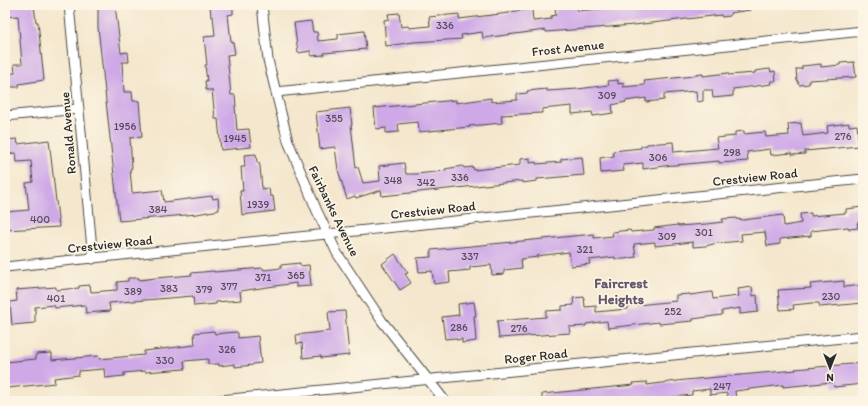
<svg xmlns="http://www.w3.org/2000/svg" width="868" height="406" viewBox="0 0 868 406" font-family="Itim,sans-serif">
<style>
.building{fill:#cea8e7}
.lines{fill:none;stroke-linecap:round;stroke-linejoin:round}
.minor-casing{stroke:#494743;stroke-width:11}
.minor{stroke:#fff;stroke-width:9}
.labels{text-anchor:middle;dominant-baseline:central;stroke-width:3.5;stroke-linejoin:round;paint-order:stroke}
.number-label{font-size:11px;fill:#544a5a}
.street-label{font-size:13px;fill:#2b2b2b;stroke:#fcf5e5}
.neighbourhood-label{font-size:14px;font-weight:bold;fill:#64576d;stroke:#fcf5e5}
</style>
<rect width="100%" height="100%" fill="#fcf5e5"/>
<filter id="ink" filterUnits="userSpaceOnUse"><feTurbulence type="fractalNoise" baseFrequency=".025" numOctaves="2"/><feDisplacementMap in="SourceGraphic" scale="8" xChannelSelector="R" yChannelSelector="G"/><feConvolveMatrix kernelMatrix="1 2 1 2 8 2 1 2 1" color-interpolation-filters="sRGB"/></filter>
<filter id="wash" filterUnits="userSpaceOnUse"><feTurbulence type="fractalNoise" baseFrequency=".012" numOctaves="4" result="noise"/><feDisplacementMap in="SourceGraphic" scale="16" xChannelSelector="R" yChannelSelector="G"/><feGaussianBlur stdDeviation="0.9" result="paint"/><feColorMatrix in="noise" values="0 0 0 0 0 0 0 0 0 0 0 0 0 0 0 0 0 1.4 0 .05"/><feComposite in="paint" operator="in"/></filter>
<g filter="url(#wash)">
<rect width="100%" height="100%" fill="#f4e7cd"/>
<g id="blocks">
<path class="building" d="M5,5H34L36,22H38L44,80L19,84V87H6L5,74L15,73L14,64H22L18,16L6,17Z
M98,5H115L121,53L128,52L129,62H122L124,92H132L133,101H139L142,137L130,138L132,168L130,169L132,193L162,190L164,202L212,196L213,199L218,198L219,210L197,214L119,221L98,27Z
M210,5H233V14L228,15L231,42H233L235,54L227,55L231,95H235L236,106H235L237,130L249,129L251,147L221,150L218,119H215L212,90H206L205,81H207L205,65H207L204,37L215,36L213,16L211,17Z
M573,5H577L578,11L629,6V9L663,5H750V10L730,13V16L722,17L721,15L634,25L546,32V30L483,38L482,32L461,35L462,39L414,42L386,46L384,20L389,19L388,14L399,13L401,27L408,26L409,28L430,26L429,17L459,14V19L509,13V12L532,9L533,21L551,19V16L556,15L555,7Z
M311,21L313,32H317L318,41L338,39V34L364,31L366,49L324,53V55L311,56V51L298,53L294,23Z
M854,62L856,77L809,80V84L799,85L798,81H797L796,69H802V66L821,64V67L840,65V63Z
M770,69L771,72L775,71L776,81H771L772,84L733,89V96L713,98L712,90H703V101L697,102L696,91L664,94V100L646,102V98L625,101L626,102L612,105L613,113L593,116L592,112L572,114V106L542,109V113L501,115L502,123L469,126L470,127L419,132L418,122L398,124L399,132L386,133V128L376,129L374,108L456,100V103L491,98V102L517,100V94L528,93L527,91L547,89V91L578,89L609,85L608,81L618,80V84L623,83V87L645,85L644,81L694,76V75L703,74V76L728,73V75L755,73V71Z
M350,108L352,125H351L356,168L358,167L363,183L380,181L379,166L404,163L406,174H416L446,171L445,169L463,166L464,168L473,167L474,170L520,165V159L530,158V163L536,162V164L561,162V159L582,157L584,175L537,179V181L522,183V181L382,196L381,190L356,198L355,196L347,199L338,170L335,147L320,149L316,112Z
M801,123L803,136L828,133L827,126L849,123V126L857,125L859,146L805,151V154L792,155L791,153L771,155L770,149L747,152L748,161L719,163V161L664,166L643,169V163L623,165L624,171L601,173L600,158L614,156L613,151L641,148V146L647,145V144L673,142L674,152L718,148L716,138L735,136V132L744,131V134L765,132L766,137L789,135L788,124Z
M17,139L18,144L49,140L59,227L5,230V212L29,210L26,183L33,182L31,161L17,162L16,153L6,154L5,140Z
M256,154L257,163H259L260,166L262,189L269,188L270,196H273L275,211L242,215L240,191H243L241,167H245L244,155Z
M863,207V222L857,223L858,228L849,229L848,227L811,231V236L780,239V244L767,246L765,232L741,234L742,241L718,243L705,246L693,247V242L655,246V242L634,244L636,257L624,259H615V257L589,260L590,264L571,266L569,252L537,256L538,257L521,259L522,268L504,270V274L492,275L491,265L470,267V270L449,272L450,282L434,284L432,271L419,272L417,258L431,257V250L594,234V238L613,236L612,232L630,230L631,232L654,230V228L678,225V226L707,224L723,222L722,219L736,218V219L743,220L783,215L784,226L801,223L800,214L811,213V216L846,213V209Z
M395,254L408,273L405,274L411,283L400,290L382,264Z
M300,263V266L309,265L311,286L296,287V283L240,291L241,300L216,302V304L194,306L193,296L109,303L110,311L86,313L85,305L55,308L54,305L35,307V323L12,325L10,302L17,301L16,290L56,287V290L79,288V286L90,285L91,292L117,290V282L128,281V278H139V280L156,278L192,275L191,273L214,271V272L263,268L264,270L281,268V265Z
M844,281V287L863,285V303L820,307L819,303H812L793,305L794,309L780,310L778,290L811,288L810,284Z
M752,287L753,296L757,295L758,312L740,314V308L722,311V315L693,319V321L659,324V322L608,328L607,321L586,324V326L569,327L570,333L499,338L497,321L546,317V311L562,310V306L574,305L573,298L584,297L585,307L596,306V312L628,309V306L676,301V295L690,294V295L712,292L713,299L739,296L738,289Z
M474,302L476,316H474L476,341L462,343V339L456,340V338L445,339L442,317L459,315L458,304Z
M345,311L349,355L321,358V356L303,358L302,343L297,344L296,335L330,331L328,312Z
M214,331L215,334L236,332L238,333V338L258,336L261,363L253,364V365L235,367V364L219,366V364H208V359L184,361L185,369L145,372V371L124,373V376L105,378L104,369L79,371V375L54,378L55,383L7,388L6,383L5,384V362L36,359V354L52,353V360L98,356L99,359L144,355V351L195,345L194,333Z
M863,363V384L834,387L833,382L783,387V385L735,391L736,401H728L727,393L710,395V389L692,391V395L657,399V401H542V394L634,385L633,383L647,382V385L685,380L796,370L795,369Z"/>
</g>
</g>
<g filter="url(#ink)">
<use href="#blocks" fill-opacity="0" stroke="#494743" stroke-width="1"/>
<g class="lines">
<defs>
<path id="minor" d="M69,5L93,259
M262,5L268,60L288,141L317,211L337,253L382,321L445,401
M276,92L863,31
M5,116L79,109
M5,267L863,179
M211,401L863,336"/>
</defs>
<use href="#minor" class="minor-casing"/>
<use href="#minor" class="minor"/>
</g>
</g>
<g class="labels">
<g class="number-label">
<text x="445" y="25">336</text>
<text x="607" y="95">309</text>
<text x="334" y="118">355</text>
<text x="125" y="126">1956</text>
<text x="843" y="136">276</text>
<text x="235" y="138">1945</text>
<text x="732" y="152">298</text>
<text x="658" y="157">306</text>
<text x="460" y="177">336</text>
<text x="393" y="180">348</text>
<text x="426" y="182">342</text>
<text x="258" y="204">1939</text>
<text x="158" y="209">384</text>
<text x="40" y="219">400</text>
<text x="704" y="232">301</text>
<text x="667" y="236">309</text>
<text x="585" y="249">321</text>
<text x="470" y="256">337</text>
<text x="296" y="275">365</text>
<text x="263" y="277">371</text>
<text x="229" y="286">377</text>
<text x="169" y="288">383</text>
<text x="204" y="289">379</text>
<text x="133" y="291">389</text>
<text x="831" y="296">230</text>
<text x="56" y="298">401</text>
<text x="673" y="311">252</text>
<text x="459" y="327">286</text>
<text x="519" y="328">276</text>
<text x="227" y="349">326</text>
<text x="165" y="360">330</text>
<text x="722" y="386">247</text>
</g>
<g class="street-label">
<text transform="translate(568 48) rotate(-6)">Frost Avenue</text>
<text transform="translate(68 133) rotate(-95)">Ronald Avenue</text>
<text transform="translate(755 177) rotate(-6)">Crestview Road</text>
<text transform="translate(433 210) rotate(-6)">Crestview Road</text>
<text transform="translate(334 211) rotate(64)">Fairbanks Avenue</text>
<text transform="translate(110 244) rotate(-6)">Crestview Road</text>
<text transform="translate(536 356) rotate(-6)">Roger Road</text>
</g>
<g class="neighbourhood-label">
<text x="621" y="283">Faircrest<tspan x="621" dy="16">Heights</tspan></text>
</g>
</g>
<rect width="868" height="406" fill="none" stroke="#fcf5e5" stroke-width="20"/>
<g transform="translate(830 368) rotate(180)" stroke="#fcf5e5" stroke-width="3" paint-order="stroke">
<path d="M0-3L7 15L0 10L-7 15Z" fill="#2b2b2b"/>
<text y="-6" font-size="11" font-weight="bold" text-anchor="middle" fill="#2b2b2b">N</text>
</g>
</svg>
